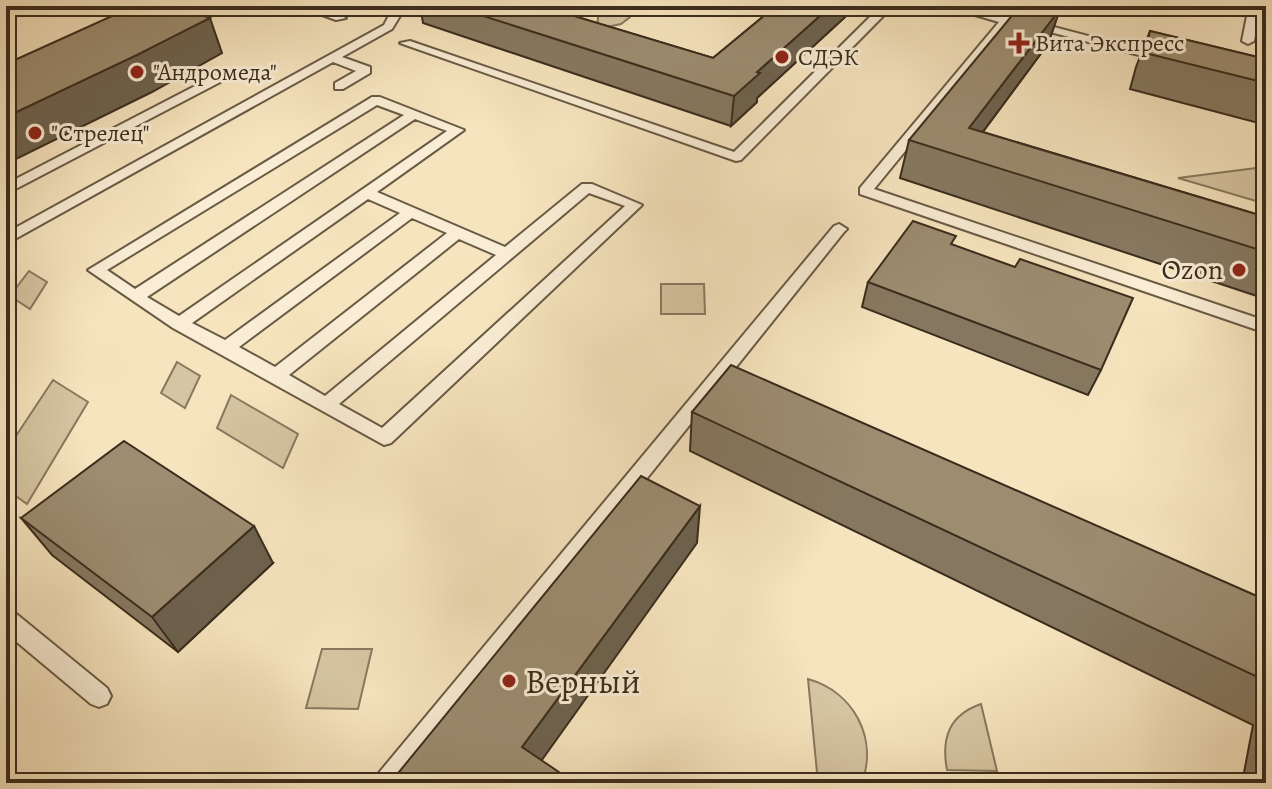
<svg xmlns="http://www.w3.org/2000/svg" width="1272" height="789" viewBox="0 0 1272 789" font-family="Alegreya,serif">
<style>
.green{fill:#d6c5a2;stroke:#88785f;stroke-width:2}
.lines{fill:none;stroke-linecap:round;stroke-linejoin:round}
.service-casing{stroke:#695a44;stroke-width:4}
.service{fill:#f9edd5;fill-rule:evenodd}
.wall{fill:#867860;stroke:#3a2c1c;stroke-width:2}
.shaded-wall{fill:#6d624e;stroke:#3a2c1c;stroke-width:2}
.building{fill:#9c8c70;stroke:#3a2c1c;stroke-width:2}
.poi-dot{fill:#8f2418;stroke:#f9edd5;stroke-width:3}
.labels{text-anchor:middle;dominant-baseline:central;stroke-width:6;stroke-linejoin:round;paint-order:stroke}
.far-poi-label{font-size:24px;fill:#3a2c1c;stroke:#f9edd5;text-anchor:start}
.poi-label{font-size:28px;fill:#3a2c1c;stroke:#f9edd5;text-anchor:end}
.near-poi-label{font-size:34px;fill:#3a2c1c;stroke:#f9edd5;text-anchor:start}
</style>
<rect width="100%" height="100%" fill="#f6e4be"/>
<filter id="stains"><feTurbulence type="fractalNoise" baseFrequency=".0025" numOctaves="4"/><feColorMatrix values="0 0 0 0 .2 0 0 0 0 .09 0 0 0 0 .02 0 0 0 .5 -.17"/></filter>
<radialGradient id="worn" r=".72"><stop offset=".6" stop-color="#630" stop-opacity="0"/><stop offset="1" stop-color="#630" stop-opacity=".3"/></radialGradient>
<path class="green" d="M599,6H627L630,17L621,24L597,29Z
M1256,168L1266,170V204L1178,178Z
M29,271L47,282L30,309L10,296Z
M661,284H704L705,314H661Z
M177,362L200,376L185,408L161,393Z
M53,380L88,402L27,504L6,489V451Z
M231,395L298,434L283,468L217,428Z
M322,649H372L358,709L306,708Z
M808,679C854,692 878,738 862,783H818Z
M981,704L997,771L947,770C941,738 949,715 981,704Z"/>
<g class="lines">
<defs>
<path id="service" d="M298,6H315L346,18L336,20Z
M394,6H406L392,29L342,57L370,67V73L343,89H335V83L356,71L333,62L6,244V233L384,25Z
M881,6H893L741,160L736,161L400,43L410,41L734,152Z
M944,6H963L1008,15L1168,57L1162,61L1011,22L874,189L1266,321V333L860,194V188L999,22Z
M1249,6H1261L1254,41L1248,44L1242,41Z
M222,72L228,76L226,79L6,194V184Z
M372,97H380L464,130L377,192L505,247L582,184H592L642,205L391,443L384,445L173,328L88,270ZM377,105L404,115L135,289L107,270ZM415,119L447,131L179,316L147,297ZM589,193L625,206L382,428L339,404ZM368,199L400,213L225,340L192,323ZM412,218L447,233L275,367L239,347ZM459,239L496,255L325,396L289,375Z
M839,224L847,229L844,232L403,783H375L378,774L834,226Z
M6,609L14,612L107,688L111,696L107,704L99,707L91,704L6,633Z"/>
</defs>
<use href="#service" class="service-casing"/>
<use href="#service" class="service"/>
</g>
<path class="wall" d="M420,6H541L713,58L776,6H857L757,98V102L731,126L423,23Z
M1060,9L1048,44L983,132L1266,217V299L900,178L909,140Z
M1150,31L1266,59V125L1130,89L1136,67Z
M954,245L1101,370L1088,395L862,307L868,282Z
M692,412L1266,600V783H1242L1253,725L690,451Z
M21,518L273,563L178,652L52,555Z"/>
<path class="shaded-wall" d="M831,6H857L757,98V102L731,126L734,96L757,72Z
M1060,9L1048,44L964,157L969,128Z
M210,18L222,53L152,92L6,164V117Z
M700,506L697,543L529,778L522,747Z
M254,526L273,563L178,652L152,617Z"/>
<path class="building" d="M134,6H178L210,18L137,55L6,117V64Z
M452,6H541L713,58L776,6H831L757,72L760,73L734,96Z
M1020,6H1047L1060,9L969,128L1266,217V252L909,140Z
M1150,31L1266,59V83L1145,53Z
M913,221L956,236L951,244L1015,267L1020,259L1133,298L1101,370L868,282Z
M731,365L1266,600V681L692,412Z
M124,441L254,526L152,617L21,518Z
M641,476L700,506L522,747L575,783H390Z"/>
<g class="poi-dot">
<path d="M1015 31h8v8h8v8h-8v8h-8v-8h-8v-8h8z"/>
<circle cx="782" cy="57" r="8"/>
<circle cx="137" cy="72" r="8"/>
<circle cx="35" cy="133" r="8"/>
<circle cx="1239" cy="270" r="8"/>
<circle cx="509" cy="681" r="8"/>
</g>
<g class="labels">
<g class="far-poi-label">
<text x="1035" y="43">Вита Экспресс</text>
<text x="798" y="57">СДЭК</text>
<text x="153" y="72">"Андромеда"</text>
<text x="51" y="133">"Стрелец"</text>
</g>
<g class="poi-label">
<text x="1223" y="270">Ozon</text>
</g>
<g class="near-poi-label">
<text x="525" y="681">Верный</text>
</g>
</g>
<rect width="1272" height="789" fill="none" stroke="#f6e4be" stroke-width="32"/>
<rect x="8" y="8" width="1256" height="773" fill="none" stroke="#3a2c1c" stroke-width="4"/>
<rect x="16" y="16" width="1240" height="757" fill="none" stroke="#3a2c1c" stroke-width="2"/>
<rect width="100%" height="100%" filter="url(#stains)"/>
<rect width="100%" height="100%" fill="url(#worn)"/>
</svg>
